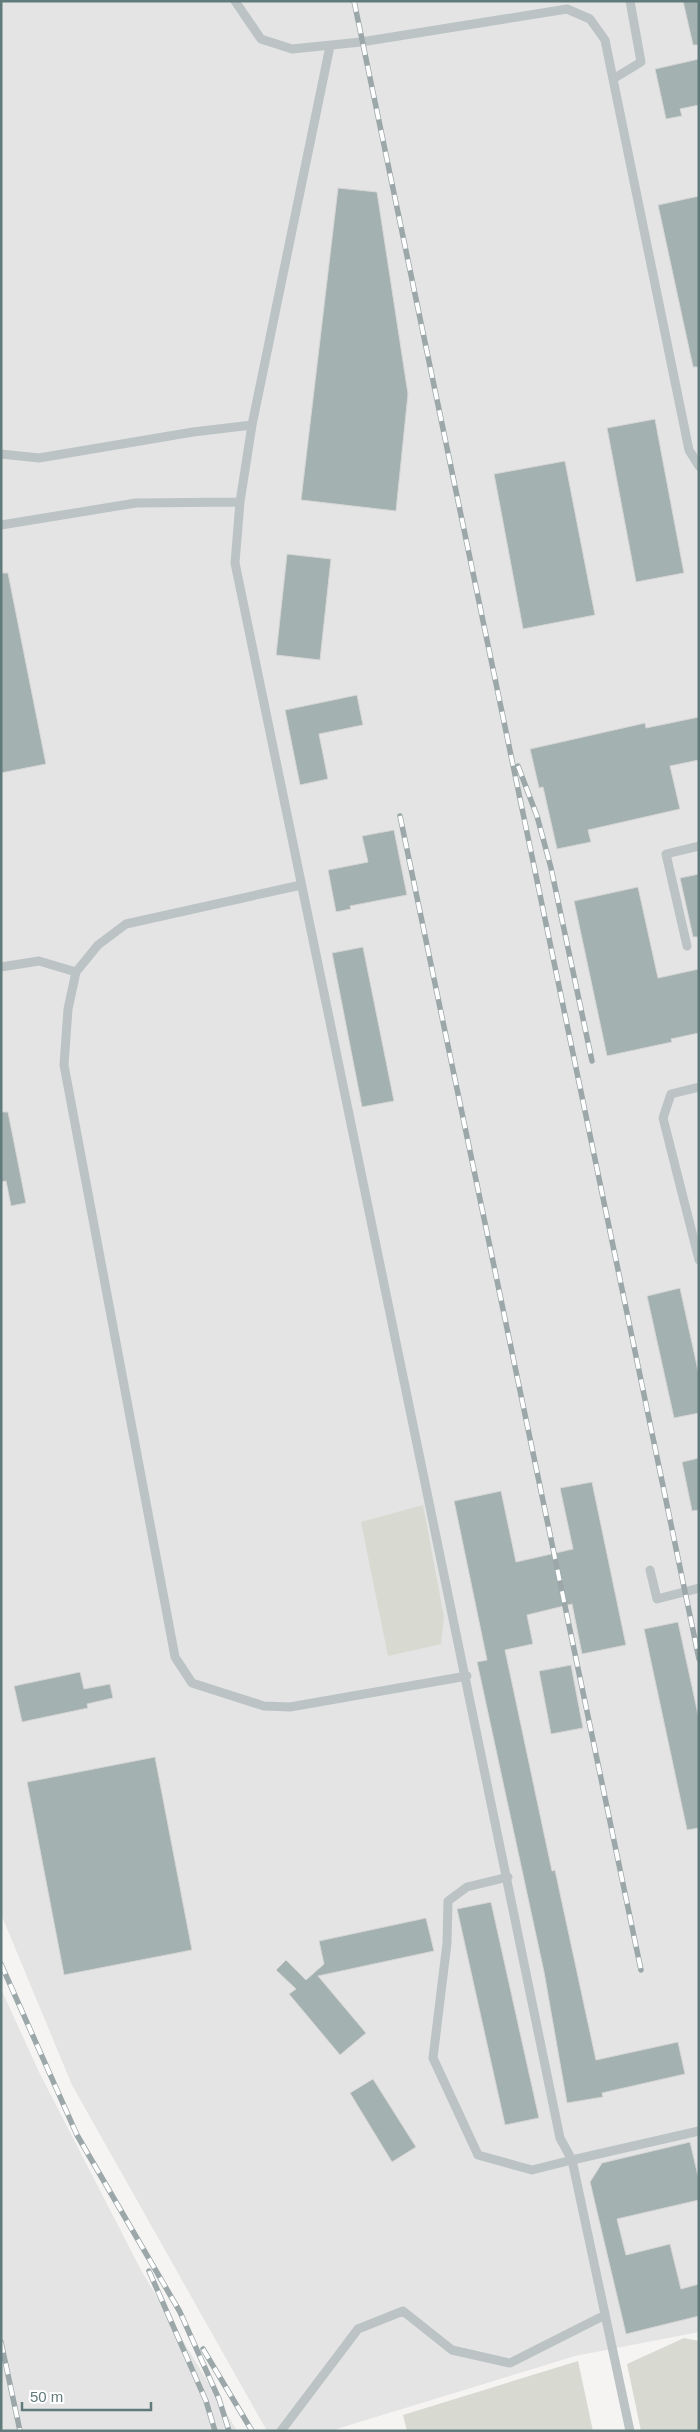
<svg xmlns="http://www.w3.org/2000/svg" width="700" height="2432" viewBox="0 0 700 2432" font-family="Helvetica,sans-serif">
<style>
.built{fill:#e3e4e3}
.green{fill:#d8dad1}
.building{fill:#a3b1b1;stroke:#d7d6d5}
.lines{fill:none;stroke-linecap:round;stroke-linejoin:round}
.lane{stroke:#bcc3c4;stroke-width:9}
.rail-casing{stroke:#9ca7a9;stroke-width:5.5}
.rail{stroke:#fff;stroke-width:4;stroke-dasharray:11;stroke-linecap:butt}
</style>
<rect width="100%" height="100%" fill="#f5f4f2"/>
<path class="built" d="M1,1H699V2332L575,2356L330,2431H267L72,2085L1,1914Z
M1,1989L39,2072L142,2272L237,2431H1Z"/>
<path class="green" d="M423,1505L444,1617L441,1644L388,1656L361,1522Z
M684,2338L699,2341V2431H641L627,2364Z
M578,2361L593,2431H407L403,2415Z"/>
<path class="building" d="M683,1H699V45H693Z
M699,59V105L680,109L682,116L666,119L655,69Z
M338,188L377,192L408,394L396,511L301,500Z
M699,196V367H693L658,205Z
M655,419L684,573L636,582L607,428Z
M565,461L595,615L523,629L494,474Z
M287,554L331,559L320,660L276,655Z
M1,573H8L46,764L1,773Z
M357,695L363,725L319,734L328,779L300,785L285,710Z
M699,717V760L670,766L680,809L588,830L591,842L557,849L543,787L539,788L530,749L645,723L646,728Z
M394,830L407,895L350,906L351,909L336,912L328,870L368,862L362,836Z
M699,874V937H693L680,878Z
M638,887L658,978L699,969V1033L671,1039L672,1042L607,1056L574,901Z
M363,947L394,1101L362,1107L332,953Z
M1,1112H8L26,1203L11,1206L6,1181L1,1182Z
M680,1288L699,1375V1413L674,1418L647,1296Z
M699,1458V1510L692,1511L682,1462Z
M592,1482L626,1645L582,1654L572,1604L527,1615L533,1644L505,1650L552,1871L555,1870L596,2060L678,2042L685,2074L602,2093L603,2097L567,2103L544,1972L477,1662L487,1660L454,1501L501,1491L516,1562L573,1549L560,1488Z
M678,1622L699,1719V1828L687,1830L644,1629Z
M571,1665L583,1728L551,1734L539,1671Z
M80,1672L84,1689L110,1684L113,1698L87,1704L88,1708L22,1722L14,1686Z
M155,1757L192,1950L64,1975L27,1782Z
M491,1902L539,2118L505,2125L457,1909Z
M426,1918L434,1951L318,1976L366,2033L340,2055L289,1994L296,1989L276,1970L286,1960L306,1980L324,1964L319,1941Z
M373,2079L416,2147L392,2162L350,2093Z
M690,2142L699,2180V2200L617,2219L626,2255L670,2244L681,2289L699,2284V2316L626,2334L590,2182L602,2163Z"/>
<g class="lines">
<path class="lane" d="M235,1L261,39L292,49L361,42L567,9L590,19L605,40L689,450L699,466
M330,46L252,425L240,502L235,563C343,1088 454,1612 560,2138L572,2160L532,2170L478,2155L433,2058L447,1943L448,1901L467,1887L508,1877
M613,79L641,62L630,1
M1,454L39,458L193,432L252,425
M1,525L136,503L240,502
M301,885L126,924L98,945L76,972L68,1009L64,1065L175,1657L192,1683L264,1706L290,1707L467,1676
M687,946L666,854L699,846
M1,967L39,961L76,972
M699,1087L671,1094L663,1118L699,1260
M650,1570L657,1599L699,1588
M281,2431L358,2329L403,2311L452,2350L510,2363L605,2315
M630,2431L572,2160L699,2131"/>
<defs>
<path id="rail" d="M354,1L699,1659
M518,766L537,816L551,868L592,1061
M400,816L641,1970
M1,1964L77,2135L180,2312L219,2399L229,2431
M149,2271L206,2401L215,2431
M1,2342L20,2431
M203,2349L252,2431"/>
</defs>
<use href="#rail" class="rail-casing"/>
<use href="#rail" class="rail"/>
</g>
<rect width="700" height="2432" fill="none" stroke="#617a7c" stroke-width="5"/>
<path d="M22 2402v8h129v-8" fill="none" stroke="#617a7c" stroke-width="2.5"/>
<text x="30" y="2402" font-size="15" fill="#617a7c" stroke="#ffffff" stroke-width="4" paint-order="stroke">50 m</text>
</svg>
